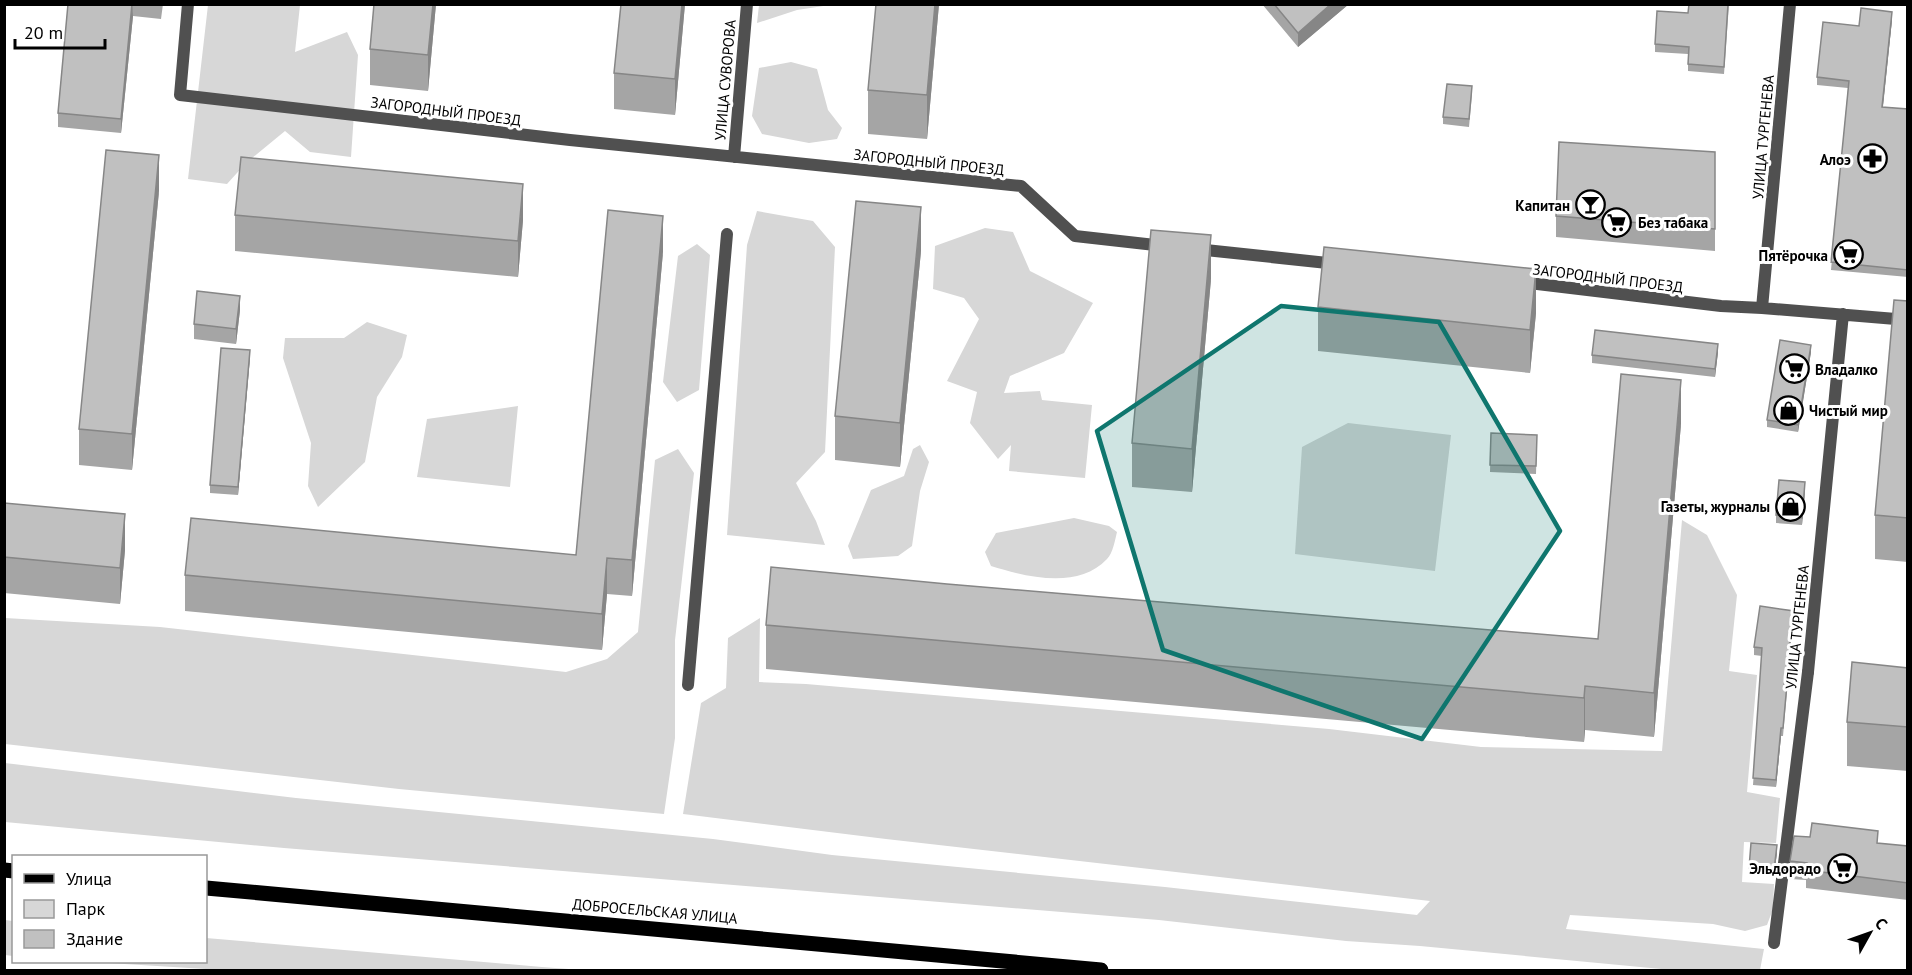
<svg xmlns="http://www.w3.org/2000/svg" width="1912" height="975" viewBox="0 0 1912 975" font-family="'PT Sans',sans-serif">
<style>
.green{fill:#d7d7d7}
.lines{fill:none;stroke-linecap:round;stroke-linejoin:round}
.service{stroke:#505050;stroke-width:12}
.pedestrian{stroke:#505050;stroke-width:12}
.minor{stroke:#505050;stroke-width:12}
.primary{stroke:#000;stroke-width:15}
.wall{fill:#a5a5a5}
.shaded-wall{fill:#868686}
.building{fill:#c0c0c0;stroke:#868686;stroke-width:1.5}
.marked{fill:#0f766e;fill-opacity:0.2;stroke:#0f766e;stroke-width:4.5;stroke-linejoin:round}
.labels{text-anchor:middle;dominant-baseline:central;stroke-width:6;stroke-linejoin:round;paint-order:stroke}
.street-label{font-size:15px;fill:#000;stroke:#fff}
.poi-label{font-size:15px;font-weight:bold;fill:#000;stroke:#fff;text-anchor:end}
</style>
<rect width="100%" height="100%" fill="#fff"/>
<path class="green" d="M208,5H300L295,52L347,32L358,55L351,157L310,152L285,131L246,163L227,184L188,179Z
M759,5V4L830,5L797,10L757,23Z
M791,62L817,69L828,110L842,128L837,139L809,143L762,134L752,116L759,68Z
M757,211L813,221L835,247L825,452L796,483L816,521L825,545L727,535L747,245Z
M985,228L1013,232L1030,271L1093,303L1064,353L1010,376L1004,393L1040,391L1042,400L1092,405L1085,478L1009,471L1011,445L998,459L970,423L977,392L947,381L979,319L964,298L933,289L935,246Z
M697,244L710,255L699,390L677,402L663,382L678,256Z
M367,322L407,335L402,357L377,397L365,462L318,507L308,486L311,443L283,358L285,338H344Z
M518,406L510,487L417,477L427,419Z
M1348,423L1451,435L1435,571L1295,554L1302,447Z
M920,445L929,462L920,491L912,546L898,556L853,559L848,546L871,490L904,476L913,449Z
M678,449L694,473L675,640V738L664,814L399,789L5,744V618L160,627L566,672L607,659L638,632L655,460Z
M1074,518L1109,526L1117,532C1115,540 1113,553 1107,559C1078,590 1027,577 991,566L985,552L996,533Z
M1682,520L1707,535L1737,595L1729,671L1757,675L1747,792L1780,798L1776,843L1744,842L1742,882L1774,884L1773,909L1767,925L1745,931L1713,924L1570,915L1566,929L1764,949L1760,970H1672L1420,946L1346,941L1159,920L284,848L5,822V763L296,798L713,839L832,855L1165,887L1417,915L1430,901L886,839L683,814L701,703L726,688L728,638L760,618L759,682L806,684L1329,729L1481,747L1662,751Z
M5,920L13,921V956L5,955Z
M206,938L542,967L582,970H222L92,962H206Z"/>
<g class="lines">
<path class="service" d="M688,685L727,234"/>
<path class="pedestrian" d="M1774,943L1808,672"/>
<path class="minor" d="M188,4L180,95L570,140L1021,186L1075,236L1164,246
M734,157L747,4
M1196,249L1337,264
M1521,282L1721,306L1762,308L1908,320
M1762,308L1790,4
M1808,672L1843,314"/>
<path class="primary" d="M4,870L14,871
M206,888L1101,970"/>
</g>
<path class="wall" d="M68,4H163L161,19L133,16L121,133L58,127V113Z
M374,4H436L428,91L370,85V49Z
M621,4H685L675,115L614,109V73Z
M876,4H939L927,139L868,134V90Z
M1262,4H1349L1298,47Z
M1729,4L1724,74L1688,71V54L1655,52V44L1688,13Z
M1892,20L1883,107L1908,109V277L1831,270L1848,88L1817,85V77L1859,26Z
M1472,94L1469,127L1443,124V117Z
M1715,152V251L1556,237V216Z
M159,191L132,470L79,465V429Z
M235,215L523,220L518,277L235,251Z
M921,251L900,467L835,460V416Z
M663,252L632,596L607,594L602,650L185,611V575L576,555Z
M1211,279L1192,492L1132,487V443Z
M1908,301V562L1875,559V515Z
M1318,307L1536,313L1530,373L1318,351Z
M240,310L236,344L194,339V324Z
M1718,352L1715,377L1592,363V355Z
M1811,352L1798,432L1767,427V420Z
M250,357L238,495L210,493V485Z
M1681,424L1654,737L1585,730L1584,742L766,669V625L947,584L1598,639Z
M1491,433L1537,435L1536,474L1490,472Z
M1805,490L1802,525L1776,523V515Z
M4,503L125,550L120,604L4,593Z
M1794,619L1785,684L1787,691L1783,736H1781L1776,787L1753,785L1762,656L1754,655V647Z
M1908,668V771L1847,766V722Z
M1878,843L1908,846V900L1806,888V880L1790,879V861Z
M1777,852L1774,877L1749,875V868Z"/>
<path class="shaded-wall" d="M132,4L133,16L121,133V119Z
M433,4H436L428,91V55Z
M682,4H685L675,115V79Z
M935,4H939L927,139V95Z
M1331,4H1349L1298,47V33Z
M1892,12V20L1882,114V107Z
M159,155V191L132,470V434Z
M523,184V220L518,277V241Z
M921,207V251L900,467V423Z
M663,216V252L632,596V560Z
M1211,235V279L1192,492V449Z
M1536,269V313L1530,373V330Z
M240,296V310L236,344V329Z
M1718,344V352L1715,377V369Z
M1811,345V352L1798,432V425Z
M250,350V357L238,495V487Z
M1681,380V424L1654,737V693Z
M1805,482V490L1802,525V518Z
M125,514V550L120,604V568Z
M607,558V594L602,650V614Z
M1794,611V619L1784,691V684Z
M1585,686V730L1584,742V698Z
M1781,728V736L1776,787V780Z
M1777,845V852L1774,877V870Z"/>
<path class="building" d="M68,4H132L121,119L58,113Z
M374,4H433L428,55L370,49Z
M621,4H682L675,79L614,73Z
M876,4H935L927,95L868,90Z
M1274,4H1331L1298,33Z
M1689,4H1728L1724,67L1688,64L1689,47L1655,44L1657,11L1688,13Z
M1861,8L1892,12L1882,107L1908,109V270L1831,262L1849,81L1817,77L1823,22L1859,26Z
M1447,84L1472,86L1469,119L1443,117Z
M1559,142L1715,152V229L1556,216Z
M106,150L159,155L132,434L79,429Z
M241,157L523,184L518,241L235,215Z
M856,201L921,207L900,423L835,416Z
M608,210L663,216L632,560L607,558L602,614L185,575L191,518L576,555Z
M1151,230L1211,235L1192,449L1132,443Z
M1324,247L1536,269L1530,330L1318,307Z
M197,291L240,296L236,329L194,324Z
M1894,300L1908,301V518L1875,515Z
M1595,330L1718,344L1715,369L1592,355Z
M1780,340L1811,345L1798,425L1767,420Z
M221,348L250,350L238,487L210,485Z
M1621,374L1681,380L1654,693L1585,686L1584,698L766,625L771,567L947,584L1598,639Z
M1491,433L1537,435L1536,466L1490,465Z
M1779,480L1805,482L1802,518L1776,515Z
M4,503L125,514L120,568L4,557Z
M1760,606L1794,611L1784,684H1787L1783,728H1781L1776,780L1753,778L1762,648L1754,647Z
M1852,662L1908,668V727L1847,722Z
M1812,823L1878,831L1877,843L1908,846V883L1806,870L1807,863L1790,861L1794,836L1810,837Z
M1751,843L1777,845L1774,870L1749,868Z"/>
<path class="marked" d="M1281,306L1439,322L1560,531L1422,739L1163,650L1097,431Z"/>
<defs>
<symbol id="pharmacy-ring" viewBox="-11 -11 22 22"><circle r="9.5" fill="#fff" stroke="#000" stroke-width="1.5"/><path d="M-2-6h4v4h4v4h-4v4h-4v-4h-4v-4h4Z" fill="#000"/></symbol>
<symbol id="bar-ring" viewBox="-11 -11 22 22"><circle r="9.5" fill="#fff" stroke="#000" stroke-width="1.5"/><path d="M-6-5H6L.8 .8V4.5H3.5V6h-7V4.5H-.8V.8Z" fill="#000"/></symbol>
<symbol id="supermarket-ring" viewBox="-11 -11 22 22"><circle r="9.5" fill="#fff" stroke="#000" stroke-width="1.5"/><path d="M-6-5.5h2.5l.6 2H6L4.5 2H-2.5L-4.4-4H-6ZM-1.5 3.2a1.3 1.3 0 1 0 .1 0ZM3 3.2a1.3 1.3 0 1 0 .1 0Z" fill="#000"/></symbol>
<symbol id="shop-ring" viewBox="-11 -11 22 22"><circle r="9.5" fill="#fff" stroke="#000" stroke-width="1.5"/><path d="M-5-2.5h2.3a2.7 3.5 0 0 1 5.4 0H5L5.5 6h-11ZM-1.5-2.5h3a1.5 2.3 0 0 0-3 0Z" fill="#000"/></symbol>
</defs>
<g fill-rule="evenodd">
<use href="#pharmacy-ring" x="1856" y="142" width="33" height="33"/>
<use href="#bar-ring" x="1574" y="188" width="33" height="33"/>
<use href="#supermarket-ring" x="1600" y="206" width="33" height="33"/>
<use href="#supermarket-ring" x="1832" y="238" width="33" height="33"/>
<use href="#supermarket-ring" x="1778" y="352" width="33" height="33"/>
<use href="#shop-ring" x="1772" y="394" width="33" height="33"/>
<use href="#shop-ring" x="1774" y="490" width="33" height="33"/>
<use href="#supermarket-ring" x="1826" y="852" width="33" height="33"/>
</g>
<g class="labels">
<g class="street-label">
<text transform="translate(725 80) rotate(-85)">УЛИЦА СУВОРОВА</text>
<text transform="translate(446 111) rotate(7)">ЗАГОРОДНЫЙ ПРОЕЗД</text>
<text transform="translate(1763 137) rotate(-85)">УЛИЦА ТУРГЕНЕВА</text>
<text transform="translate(929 162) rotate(6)">ЗАГОРОДНЫЙ ПРОЕЗД</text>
<text transform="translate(1608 278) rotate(7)">ЗАГОРОДНЫЙ ПРОЕЗД</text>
<text transform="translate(1797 627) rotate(-84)">УЛИЦА ТУРГЕНЕВА</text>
<text transform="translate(655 911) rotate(5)">ДОБРОСЕЛЬСКАЯ УЛИЦА</text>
</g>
<g class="poi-label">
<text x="1851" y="159">Алоэ</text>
<text x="1570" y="205">Капитан</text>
<text x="1638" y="222" text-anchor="start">Без табака</text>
<text x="1828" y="255">Пятёрочка</text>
<text x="1815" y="369" text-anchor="start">Владалко</text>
<text x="1809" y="410" text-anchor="start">Чистый мир</text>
<text x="1770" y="506">Газеты, журналы</text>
<text x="1821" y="868">Эльдорадо</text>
</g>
</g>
<rect width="1912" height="975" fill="none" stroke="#000000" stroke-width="12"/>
<rect x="12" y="855" width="195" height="108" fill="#ffffff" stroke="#999999" stroke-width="1.5"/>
<rect x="24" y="874" width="30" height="9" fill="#000000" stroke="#999999" stroke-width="1.5"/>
<text x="66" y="885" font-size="18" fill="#000000">Улица</text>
<rect x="24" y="900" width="30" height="18" fill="#d7d7d7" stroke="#999999" stroke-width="1.5"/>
<text x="66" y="915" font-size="18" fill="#000000">Парк</text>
<rect x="24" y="930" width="30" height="18" fill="#c0c0c0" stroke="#999999" stroke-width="1.5"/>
<text x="66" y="945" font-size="18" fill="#000000">Здание</text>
<g transform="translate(1870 933) rotate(50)" stroke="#ffffff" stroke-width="4.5" paint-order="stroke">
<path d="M0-4.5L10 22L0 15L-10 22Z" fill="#000000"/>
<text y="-9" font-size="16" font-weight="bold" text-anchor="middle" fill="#000000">С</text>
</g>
<path d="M15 39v9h90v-9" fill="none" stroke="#000000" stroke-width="3"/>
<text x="24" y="39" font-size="18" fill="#000000" stroke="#ffffff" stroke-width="4.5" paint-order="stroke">20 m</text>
</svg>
